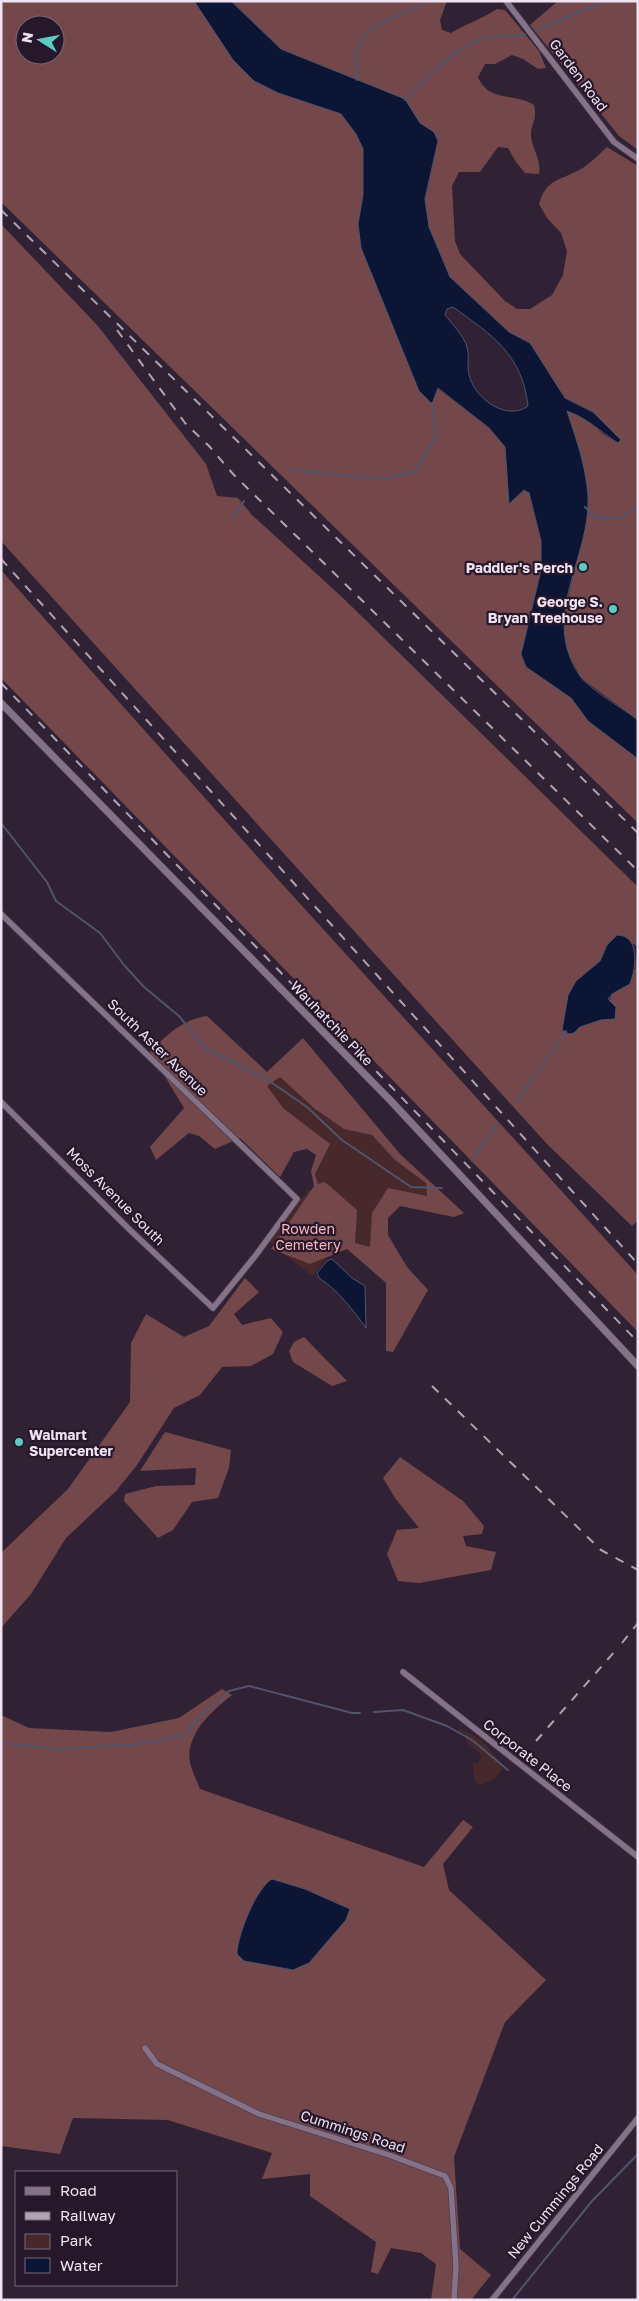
<svg xmlns="http://www.w3.org/2000/svg" width="639" height="2301" viewBox="0 0 639 2301" font-family="'Golos Text',sans-serif">
<style>
.green{fill:#48292b}
.forest{fill:#74484b;fill-rule:evenodd}
.water{fill:#0c1634;stroke:#50546d;fill-rule:evenodd}
.lines{fill:none;stroke-linecap:round;stroke-linejoin:round}
.stream{stroke:#50546d;stroke-width:2}
.minor-casing{stroke:#4c3e4f;stroke-width:7}
.tertiary-casing{stroke:#4c3e4f;stroke-width:8}
.minor{stroke:#857188;stroke-width:5.5}
.tertiary{stroke:#857188;stroke-width:7}
.rail{stroke:#b0a3b3;stroke-width:2;stroke-dasharray:9 9;stroke-linecap:butt}
.poi-dot{fill:#57cec2;stroke:#27172a;stroke-width:2}
.labels{text-anchor:middle;dominant-baseline:central;stroke-width:4.5;stroke-linejoin:round;paint-order:stroke}
.street-label{font-size:14px;fill:#efe3f1;stroke:#27172a}
.poi-label{font-size:14px;font-weight:bold;fill:#efe3f1;stroke:#27172a;text-anchor:end}
.park-label{font-size:14px;fill:#f7b9bc;stroke:#27172a}
</style>
<rect width="100%" height="100%" fill="#312134"/>
<path class="green" d="M280,1077L315,1109L344,1129L372,1135L395,1160L426,1183L427,1196L372,1213L370,1247L355,1244L339,1195L325,1182L318,1185L315,1174L329,1144L283,1108L267,1086Z
M309,1189L346,1225L334,1249L312,1276L269,1242Z
M458,1729C477,1733 496,1752 502,1769C495,1779 491,1782 479,1785L476,1783L472,1763L475,1762L477,1764L480,1761L482,1756L466,1741V1734L459,1732Z"/>
<path class="forest" d="M5,1H194L233,60L278,93L341,114L356,134L363,148V195L358,224L437,388L489,428L505,447L509,504L524,490L529,492L541,541V570L521,654L526,667L571,698L588,721L638,759V823L1,202V5ZM25,25H55V55H25Z
M231,1H447L440,20L442,30L451,33C466,24 482,19 497,9L505,10L539,51L546,68L538,69L523,59L512,55L495,64H485L478,77C489,103 514,92 534,105C537,119 533,120 531,132C530,147 542,158 539,174L525,173L516,162L508,148L498,147L480,172H459L452,186L455,241L460,254L505,301L517,309H530L552,295L563,275L567,251L561,233L547,218L539,204C546,179 559,181 579,170C589,165 598,155 607,147L638,166V720L581,678L566,649L563,618L584,531L588,497L567,410L588,420L603,434L618,443L621,440L593,412L565,398L530,343L509,332L450,277L429,227L425,199L438,141L434,132L420,124L405,99L281,49Z
M558,1H638V150L619,136L530,25Z
M1,224L97,325L206,464L217,496L238,498L252,515L342,597L638,887V1220L632,1226L547,1144L1,541ZM617,935L637,946L635,969L630,984L612,994L601,1020L580,1027L576,981L600,961L607,944Z
M1,570L273,874L638,1275V1332L1,678Z
M207,1016L267,1072L303,1038L400,1154L464,1213L454,1217L400,1206L388,1218V1235L407,1267L428,1290L393,1352L386,1351V1283L347,1249L310,1264L271,1249L314,1186L311,1171L316,1155L307,1149L294,1152L280,1177L240,1138L215,1149L199,1136L189,1133L156,1160L150,1147L184,1108L150,1052C166,1035 184,1019 207,1016ZM280,1077L315,1109L344,1129L372,1135L395,1160L426,1183L427,1196L388,1188L372,1213L370,1247L355,1243L357,1210L325,1182L318,1184L315,1174L330,1144L283,1108L267,1086Z
M245,1278L259,1292L234,1314L242,1325L271,1318L283,1332L273,1354L251,1366L222,1367L200,1395L174,1408L137,1465L116,1491L66,1538L31,1594L1,1628V1553L68,1489L130,1402L131,1343L146,1314L184,1337L209,1326Z
M304,1337L347,1381L332,1386L293,1362L289,1351L294,1342Z
M165,1432L231,1450L229,1468L218,1498L192,1502L173,1530L158,1538L124,1501L125,1494L156,1486L195,1485L196,1468L140,1471Z
M400,1457L463,1501L484,1526L482,1534L463,1536L466,1546L496,1552L491,1570L419,1583L398,1581L387,1554L397,1530L419,1528L395,1498L383,1478Z
M222,1689L232,1695C212,1711 185,1734 190,1763C192,1771 197,1781 200,1789L424,1867L463,1820L473,1827L443,1864L449,1890L546,1980L505,2022L454,2157L460,2249L491,2275L471,2300H431L436,2264L421,2253L391,2248L378,2274L371,2272L376,2242L310,2196V2174L262,2179L272,2153L168,2120L73,2118L60,2154L1,2146V1715L29,1728L111,1732L179,1718ZM272,1879L305,1889L350,1909L309,1963L293,1970L244,1961Z"/>
<path class="water" d="M194,1H231L281,49L405,99L420,123L434,132L438,141L425,199L429,227L450,277L509,332L530,343L565,398L593,412L621,440L618,443C601,432 587,418 567,411C576,438 586,466 588,496C591,558 539,616 580,676C588,688 625,710 638,720V759L588,721L571,698L526,667L521,654L541,570V541L529,493L524,490L509,504L505,447L489,428L438,388L432,404L419,391L361,248L358,224L363,195V149L356,134L341,114L278,93L254,81L233,60ZM453,307C492,335 522,354 528,406C507,421 477,400 470,378C466,368 470,357 467,347C464,336 452,324 445,315L447,309Z
M617,935C639,935 637,965 630,984L612,994L608,999L616,1007L615,1019L601,1020L580,1027L574,1033L569,1034L562,1030L568,995L576,981L600,961L607,945Z
M332,1259L352,1278L365,1286L366,1328C354,1311 337,1289 319,1278L317,1273L327,1261Z
M272,1879L305,1889L350,1909L346,1920L309,1963L293,1970L244,1961L237,1954C237,1936 256,1888 272,1879Z"/>
<g class="lines">
<path class="stream" d="M536,30L606,1
M357,80C359,71 354,62 356,53C363,21 403,18 426,1
M405,100C431,75 456,42 495,36C505,34 515,38 525,34
M288,470L382,479L416,471L436,436L432,403
M585,507L596,518H620L638,507
M232,519L244,501
M1,823L47,882L56,901L100,933L124,965L144,987L179,1016L205,1048L268,1080L307,1107L342,1140L411,1187L442,1188
M516,1103L566,1031
M472,1161L497,1124
M374,1712L403,1710L447,1726L472,1740L508,1770
M1,1743L61,1749L138,1744L186,1735L194,1722L229,1691L249,1686L352,1713H360
M512,2300L592,2201L638,2154"/>
<defs>
<path id="minor" d="M506,1L614,142L638,159
M1,914L297,1199L256,1255L213,1308L130,1230L1,1102
M403,1672L638,1857
M145,2048L157,2064L259,2114L389,2155L445,2176L451,2188L456,2266L454,2300
M492,2300L638,2118"/>
<path id="tertiary" d="M1,703L390,1100L638,1366"/>
</defs>
<use href="#minor" class="minor-casing"/>
<use href="#tertiary" class="tertiary-casing"/>
<use href="#minor" class="minor"/>
<use href="#tertiary" class="tertiary"/>
<path class="rail" d="M1,210L638,833
M117,330L185,423L209,446L233,474L638,871
M1,559L638,1264
M1,683L638,1342
M432,1386L601,1550L638,1570
M622,1643L638,1623
M536,1741L616,1650"/>
</g>
<g class="poi-dot">
<circle cx="583" cy="567" r="5"/>
<circle cx="613" cy="609" r="5"/>
<circle cx="19" cy="1442" r="5"/>
</g>
<g class="labels">
<g class="street-label">
<text transform="translate(579 75) rotate(53)">Garden Road</text>
<text transform="translate(332 1023) rotate(46)">Wauhatchie Pike</text>
<text transform="translate(158 1047) rotate(44)">South Aster Avenue</text>
<text transform="translate(116 1196) rotate(45)">Moss Avenue South</text>
<text transform="translate(528 1755) rotate(38)">Corporate Place</text>
<text transform="translate(353 2131) rotate(18)">Cummings Road</text>
<text transform="translate(555 2201) rotate(-51)">New Cummings Road</text>
</g>
<g class="poi-label">
<text x="573" y="567">Paddler's Perch</text>
<text x="603" y="601">George S.<tspan x="603" dy="16">Bryan Treehouse</tspan></text>
<text x="29" y="1434" text-anchor="start">Walmart<tspan x="29" dy="16">Supercenter</tspan></text>
</g>
<g class="park-label">
<text x="308" y="1228">Rowden<tspan x="308" dy="16">Cemetery</tspan></text>
</g>
</g>
<rect width="639" height="2301" fill="none" stroke="#efe3f1" stroke-width="5"/>
<rect x="15" y="2171" width="162" height="115" fill="#27172a" stroke="#77697a"/>
<rect x="25" y="2187" width="25" height="8" fill="#857188" stroke="#77697a"/>
<text x="60" y="2196" font-size="15" fill="#efe3f1">Road</text>
<rect x="25" y="2212" width="25" height="8" fill="#b0a3b3" stroke="#77697a"/>
<text x="60" y="2221" font-size="15" fill="#efe3f1">Railway</text>
<rect x="25" y="2234" width="25" height="15" fill="#48292b" stroke="#77697a"/>
<text x="60" y="2246" font-size="15" fill="#efe3f1">Park</text>
<rect x="25" y="2258" width="25" height="15" fill="#0c1634" stroke="#77697a"/>
<text x="60" y="2271" font-size="15" fill="#efe3f1">Water</text>
<g transform="translate(40 40) rotate(281)"><circle r="24" fill="#27172a" stroke="#77697a"/>
<path d="M0-4L9 19L0 12L-9 19Z" fill="#57cec2"/>
<text y="-8" font-size="14" font-weight="bold" text-anchor="middle" fill="#efe3f1">N</text>
</g>
</svg>
